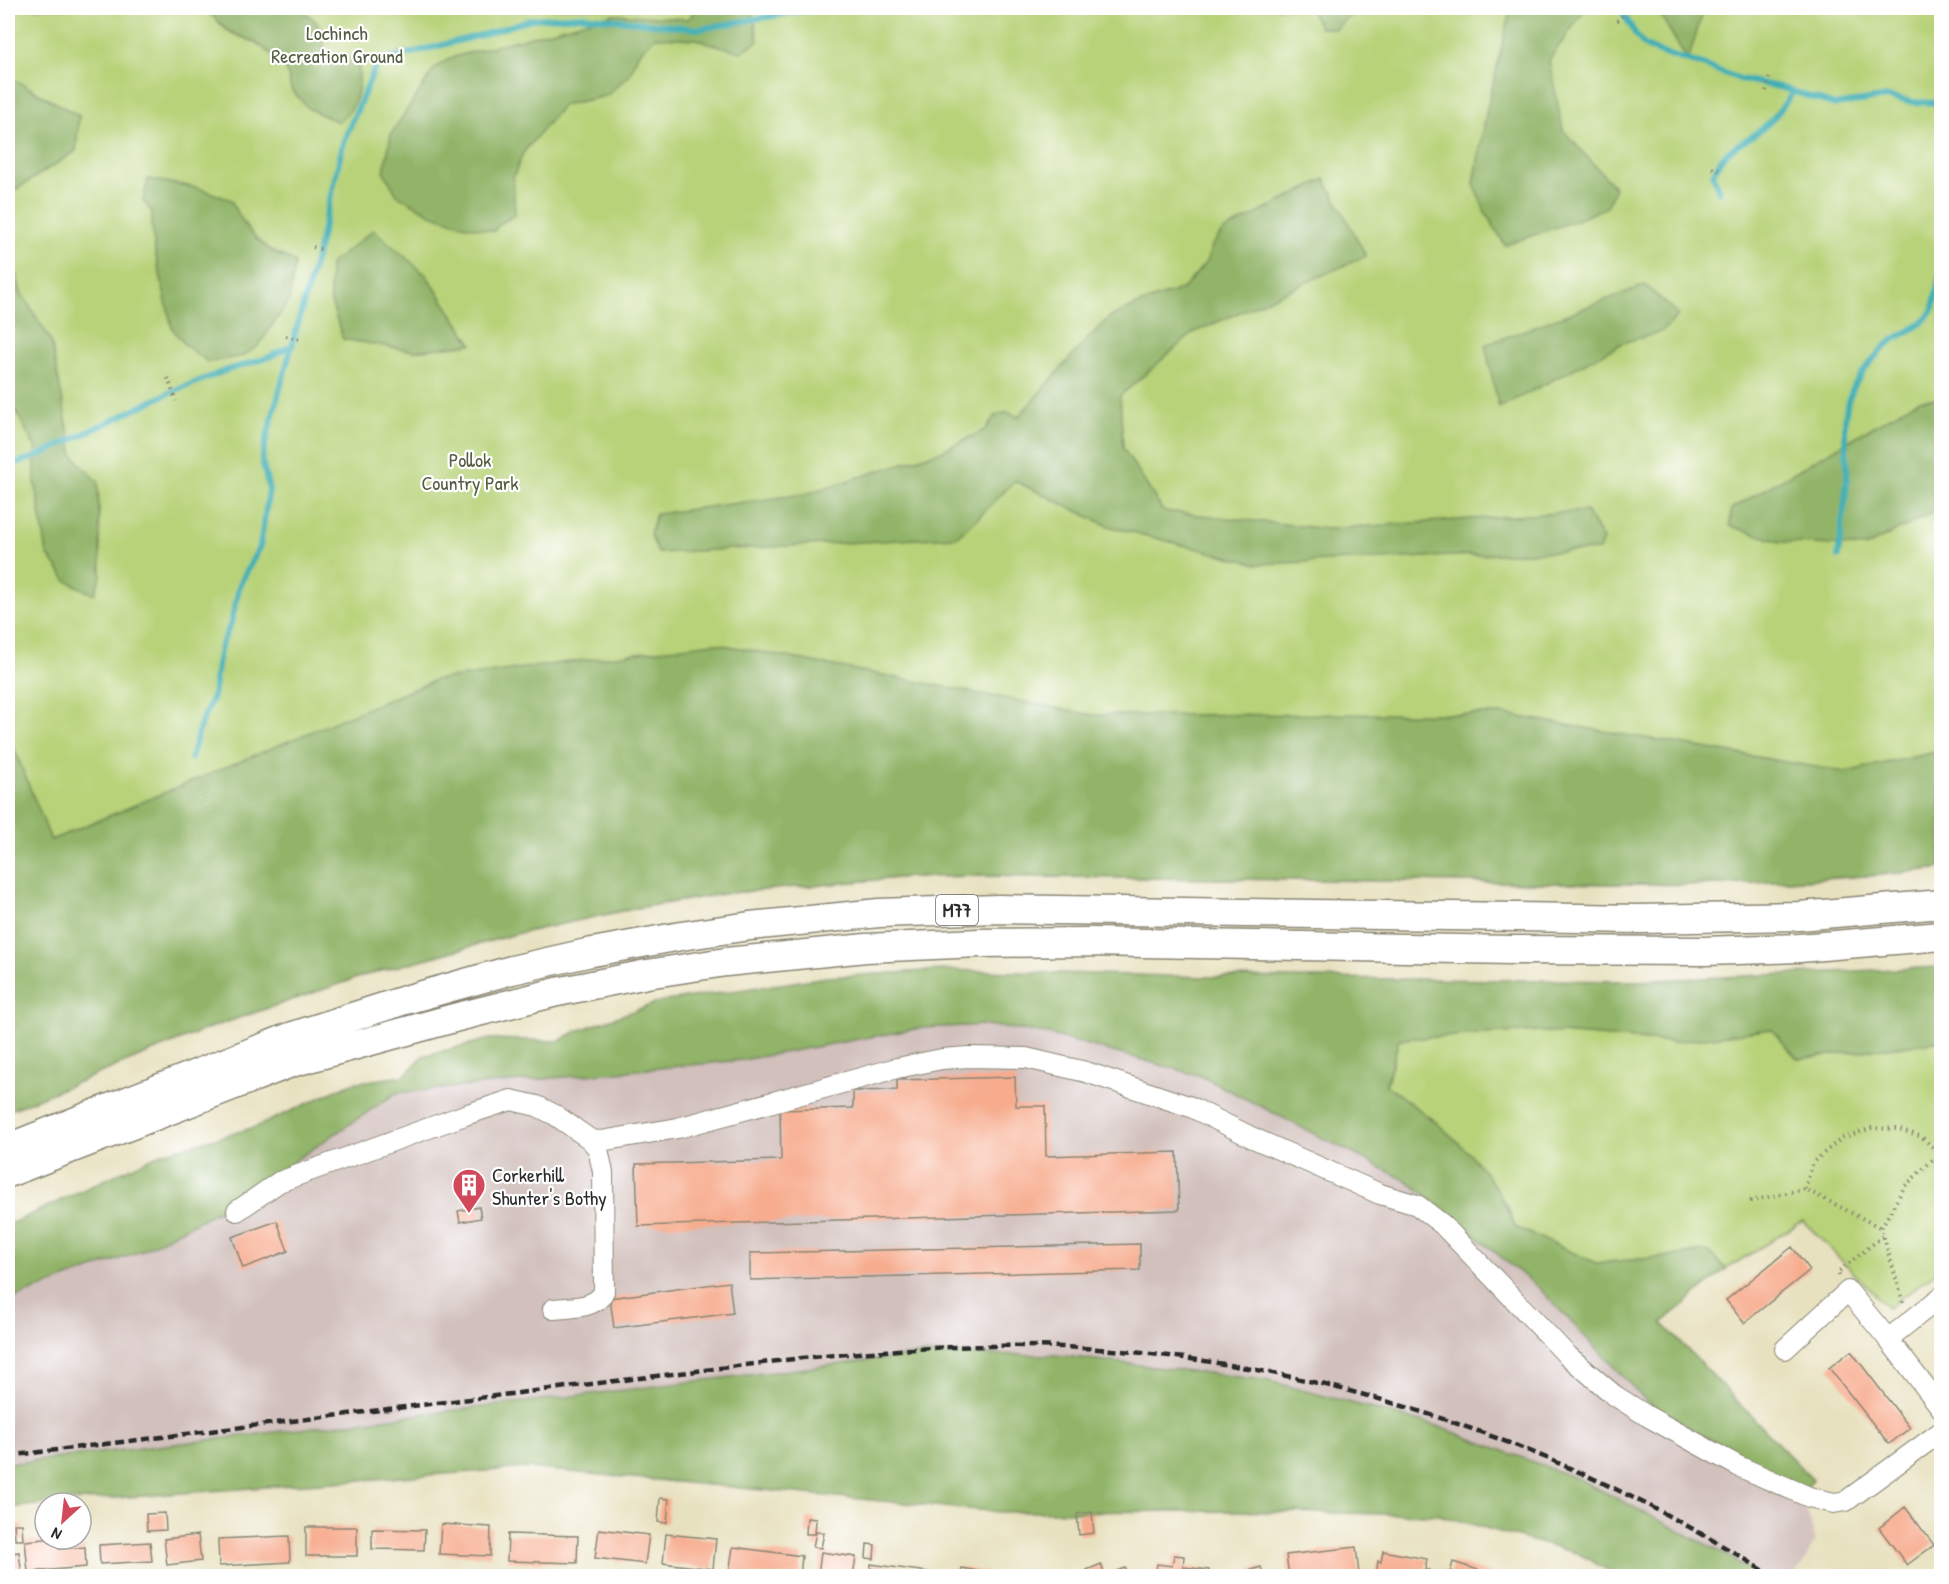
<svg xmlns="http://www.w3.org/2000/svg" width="1949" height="1584" viewBox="0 0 1949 1584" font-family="'Patrick Hand',sans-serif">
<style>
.industrial{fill:#d1c0bc}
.green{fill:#b7d278;stroke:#717e52;stroke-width:1.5}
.forest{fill:#91b468;stroke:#5e704a;stroke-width:1.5}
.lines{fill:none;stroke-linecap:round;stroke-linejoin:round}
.stream{stroke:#3caeb5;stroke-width:6}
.building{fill:#f7ac8e}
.minor-casing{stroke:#8a8675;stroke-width:22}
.highway-casing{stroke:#8a8675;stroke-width:31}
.path{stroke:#8a8675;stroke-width:4;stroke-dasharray:1.5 4.5;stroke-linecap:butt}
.minor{stroke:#fff;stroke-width:20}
.highway{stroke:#fff;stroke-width:28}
.rail{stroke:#2b2b2b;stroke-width:4.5;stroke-dasharray:9 4.5;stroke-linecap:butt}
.labels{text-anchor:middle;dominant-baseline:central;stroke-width:4.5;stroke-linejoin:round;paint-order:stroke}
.shield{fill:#fff;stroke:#6b6b6b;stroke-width:1.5}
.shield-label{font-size:18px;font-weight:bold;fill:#2b2b2b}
.park-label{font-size:20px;fill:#555d42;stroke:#fff}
.poi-label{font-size:20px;fill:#2b2b2b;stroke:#fff;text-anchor:start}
</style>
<rect width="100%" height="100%" fill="#fff"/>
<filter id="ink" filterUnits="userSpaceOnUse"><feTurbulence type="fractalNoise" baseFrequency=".0167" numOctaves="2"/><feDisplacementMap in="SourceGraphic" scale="12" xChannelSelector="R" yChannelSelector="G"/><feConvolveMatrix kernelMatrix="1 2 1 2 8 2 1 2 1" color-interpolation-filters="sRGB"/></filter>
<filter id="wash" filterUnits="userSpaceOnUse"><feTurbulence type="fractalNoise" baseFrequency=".008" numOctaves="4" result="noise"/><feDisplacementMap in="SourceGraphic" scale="24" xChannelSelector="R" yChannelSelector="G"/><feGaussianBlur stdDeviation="1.35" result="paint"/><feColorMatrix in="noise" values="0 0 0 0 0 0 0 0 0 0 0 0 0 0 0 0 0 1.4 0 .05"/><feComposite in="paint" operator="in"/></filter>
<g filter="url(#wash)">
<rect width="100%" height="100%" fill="#e8e1bf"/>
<path class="industrial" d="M986,1025L1048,1034L1201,1076L1409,1182L1539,1288L1647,1402L1801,1494L1816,1540L1796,1576H1758L1732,1558L1579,1479L1437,1426L1265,1380L1055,1355L923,1354L8,1464V1300L141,1251L229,1205L396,1093L742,1060L921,1028Z"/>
<path class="green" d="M8,8H1941V868L1881,875L1721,885L981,876L909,877L729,893L631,909L516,934L366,975L209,1028L8,1111Z
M1771,1029L1798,1059L1941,1041V1268L1888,1308L1803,1221L1726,1269L1707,1251L1664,1257L1596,1263L1515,1227L1507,1205L1436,1122L1386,1086L1399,1039L1536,1031L1674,1042Z"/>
<path class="forest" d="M204,8H297C322,21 322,30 325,56L355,60C360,66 359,72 359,79C359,98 353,111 338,122L309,109L291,89L288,75L280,61L255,42L236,35L227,30Z
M698,8H752L758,41L741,52L695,39L655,37L638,54L630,74L606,96L563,105L523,153L513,178L515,215L500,224L494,231L466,226L431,214L397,195L384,172L391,134L435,68L450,58L614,14L688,19Z
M1309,8H1359L1335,29L1320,28Z
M1511,8H1586L1549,60L1563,130L1615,188L1607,207L1577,220L1505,245L1485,212L1474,184L1487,109Z
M1656,8H1704L1688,61Z
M8,76L79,116L76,151L12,192L8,200Z
M148,179L199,188L231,200C241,221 256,244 278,254C284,257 289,258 295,263L289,301L258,346L243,356L208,362L186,346L172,328L155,252L152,227V212L143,201Z
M1325,179L1366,256L1193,333L1120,396L1123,448L1163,511L1328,529L1586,511L1603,539L1599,550L1257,564L1108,526L1015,481L976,520L956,537L658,553L650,534L656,514L805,494L939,452L985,430L995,416L1007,412L1018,417L1087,339L1110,317L1142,303L1184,288L1207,261L1212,245L1223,231Z
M374,230L427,276L472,344L414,351L343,339L330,299V264Z
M8,243L21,292L51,341L73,455L98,482L101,575L95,593H90L67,581L47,554L35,481V447L8,396Z
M1645,285L1679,315L1661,332L1625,342L1499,408L1485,345Z
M1941,398V508L1865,547L1780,542L1730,526L1731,509L1919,400Z
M713,643L1093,715L1502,714L1845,772L1941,751V868L1881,875L1721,885L981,876L909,877L729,893L631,909L516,934L366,975L209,1028L8,1111V971L14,967L8,951V733L51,840L435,680Z
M1941,967V1041L1798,1059L1771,1029L1674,1042L1536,1031L1399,1039L1386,1085C1442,1126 1489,1159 1515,1227L1596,1263L1664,1257L1707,1251L1726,1269L1662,1323L1813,1480L1801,1494L1647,1402L1539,1288L1409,1182L1201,1076L1048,1034L986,1025L921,1028L742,1060L396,1093L229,1205L141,1251L8,1300V1225L162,1153L256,1127L352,1083L404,1076L423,1056L490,1039L559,1041L577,1031L659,1002L827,977L943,970L1210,977L1636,981Z
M923,1354L1055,1355L1265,1380L1437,1426L1579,1479L1732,1558L1758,1576H1618L1579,1554L1439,1515L1230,1511L1000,1512L527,1468L45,1503V1504L8,1508V1464Z"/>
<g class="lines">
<path class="stream" d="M1620,8L1636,35L1644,45L1661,53L1697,63L1740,79L1779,87L1835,105L1888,97L1913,102L1942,103
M1719,192L1713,175C1723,148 1738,147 1759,131C1773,121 1783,106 1793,92
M8,466L38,456L169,393L227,370L267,358L293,345
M1838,557C1841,530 1846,502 1847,475C1848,440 1837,415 1857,381C1865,369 1878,352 1889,343C1904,331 1923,328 1932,310C1937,297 1937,282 1942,270
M191,758L201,723L213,696L217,665L221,646L231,623L240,584L260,546L269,490L262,460L266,440L317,254L344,140L376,66L384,60L485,34L532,19L583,16L699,29L818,8"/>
</g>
<g id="blocks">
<path class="building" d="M1015,1077L1016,1106H1045L1046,1156L1177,1152L1179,1210L638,1226L636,1164L781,1160L780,1110L853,1108V1091L897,1090V1080Z
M479,1207L481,1218L460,1222L458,1211Z
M277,1221L288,1251L243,1268L232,1237Z
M1140,1244V1270L750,1280V1253Z
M1792,1247L1810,1270L1744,1323L1726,1300Z
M729,1282L733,1313L614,1328L610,1298Z
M1851,1351L1910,1428L1889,1444L1829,1368Z
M660,1498L669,1499L667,1523L658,1522Z
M1905,1507L1934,1545L1907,1565L1879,1528Z
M1092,1512L1094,1533L1079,1535L1077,1514Z
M165,1513L166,1530L147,1531L146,1514Z
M807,1518L816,1519L815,1534H806Z
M14,1524H22L23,1540H15Z
M441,1524L491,1527L490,1556L439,1554Z
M306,1527H357V1556H306Z
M372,1529L425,1530L424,1550L372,1549Z
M599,1529L649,1535L645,1564L595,1558Z
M816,1532L824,1533L821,1548L813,1547Z
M508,1534L578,1536L577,1563L507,1561Z
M666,1534L716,1539L713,1569L663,1563Z
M198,1535L201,1561L167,1565L164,1539Z
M289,1536L290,1562L219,1566L218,1539Z
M45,1539H58L59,1549L85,1547L86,1567L28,1572L25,1541Z
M150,1542L152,1561L100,1564L99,1545Z
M867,1544L875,1545L874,1559L866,1558Z
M733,1547L802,1556L800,1576H746L729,1574Z
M1356,1547L1359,1574L1341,1576H1289L1286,1555Z
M1383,1551L1427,1559L1425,1570H1429L1428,1576H1376L1378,1561L1381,1562Z
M19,1552L22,1576H8V1554Z
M821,1552L856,1557L853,1576H818Z
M1174,1555L1184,1556L1183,1567L1209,1570L1208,1576H1155L1157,1564L1172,1566Z
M1453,1562L1497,1576H1445L1447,1572L1450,1573Z
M871,1564L942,1574L941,1576H870Z
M1101,1564L1105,1575L1125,1568L1129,1576H1090L1087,1570Z
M1261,1567L1264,1576H1230Z
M962,1568L997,1575V1576H960Z"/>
</g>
</g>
<g filter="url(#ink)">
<use href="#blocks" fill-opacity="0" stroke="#8a8675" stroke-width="1.5"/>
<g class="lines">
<defs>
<path id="minor" d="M237,1211L279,1182L465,1115L511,1100L537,1106L555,1115L591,1140L601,1141L678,1128L897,1068L942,1059L968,1057L1026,1058L1086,1072L1191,1107L1251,1137L1380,1194L1417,1205L1443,1225L1567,1355L1614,1395L1647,1416L1738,1466L1809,1497L1834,1503L1846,1501L1942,1431
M553,1309C570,1307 597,1309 604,1291L603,1172L598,1149L591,1140
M1888,1339L1942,1296
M1785,1349L1848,1291L1888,1339L1942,1409"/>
<path id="highway" d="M8,1148L290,1037L405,1000L512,970L587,953L681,936L750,926L879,913L998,909L1639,919L1799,916L1942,904
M8,1173L291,1063L454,1018L557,992L647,974L726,962L866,948L979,943L1090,942L1512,950L1704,951L1799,948L1942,936"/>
</defs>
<use href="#minor" class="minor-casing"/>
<use href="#highway" class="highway-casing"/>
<path class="path" d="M1617,21L1631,8
M1766,91L1770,75
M1712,168L1720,171
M313,247L324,250
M286,336L301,340
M168,378L176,401
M1805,1189L1813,1162L1842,1138L1872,1128L1899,1129L1922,1137L1939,1153
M1750,1201L1805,1189L1881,1228
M1839,1276L1838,1272L1883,1236
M1903,1302L1881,1228L1905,1186L1942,1151"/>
<use href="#minor" class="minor"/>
<use href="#highway" class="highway"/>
<path class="rail" d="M8,1456L802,1358C889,1350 975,1343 1062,1347C1314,1358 1561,1442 1772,1576"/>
</g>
</g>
<defs>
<symbol id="building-pin" viewBox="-11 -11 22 30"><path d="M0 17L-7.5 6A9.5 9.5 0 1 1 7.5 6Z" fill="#d1495b" stroke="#fff"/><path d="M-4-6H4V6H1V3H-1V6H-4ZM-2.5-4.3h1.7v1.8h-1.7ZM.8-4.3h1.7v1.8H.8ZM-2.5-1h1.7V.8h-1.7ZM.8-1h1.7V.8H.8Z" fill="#fff"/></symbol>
</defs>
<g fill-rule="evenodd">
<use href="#building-pin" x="450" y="1166" width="38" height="52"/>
</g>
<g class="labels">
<rect class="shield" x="936" y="895" width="42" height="30" rx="4.5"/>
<g class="shield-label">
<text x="957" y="910">M77</text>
</g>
<g class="park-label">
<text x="337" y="32">Lochinch<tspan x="337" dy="23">Recreation Ground</tspan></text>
<text x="470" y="459">Pollok<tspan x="470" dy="23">Country Park</tspan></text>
</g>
<g class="poi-label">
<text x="492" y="1174">Corkerhill<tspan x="492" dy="23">Shunter's Bothy</tspan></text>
</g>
</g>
<rect width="1949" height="1584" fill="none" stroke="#fff" stroke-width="30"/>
<g transform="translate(63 1521) rotate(207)"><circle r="28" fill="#ffffff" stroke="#aaaaaa" stroke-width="1.5"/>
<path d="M0-4.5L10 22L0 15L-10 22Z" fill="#d1495b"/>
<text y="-9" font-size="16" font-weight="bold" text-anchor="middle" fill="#2b2b2b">N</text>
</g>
</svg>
